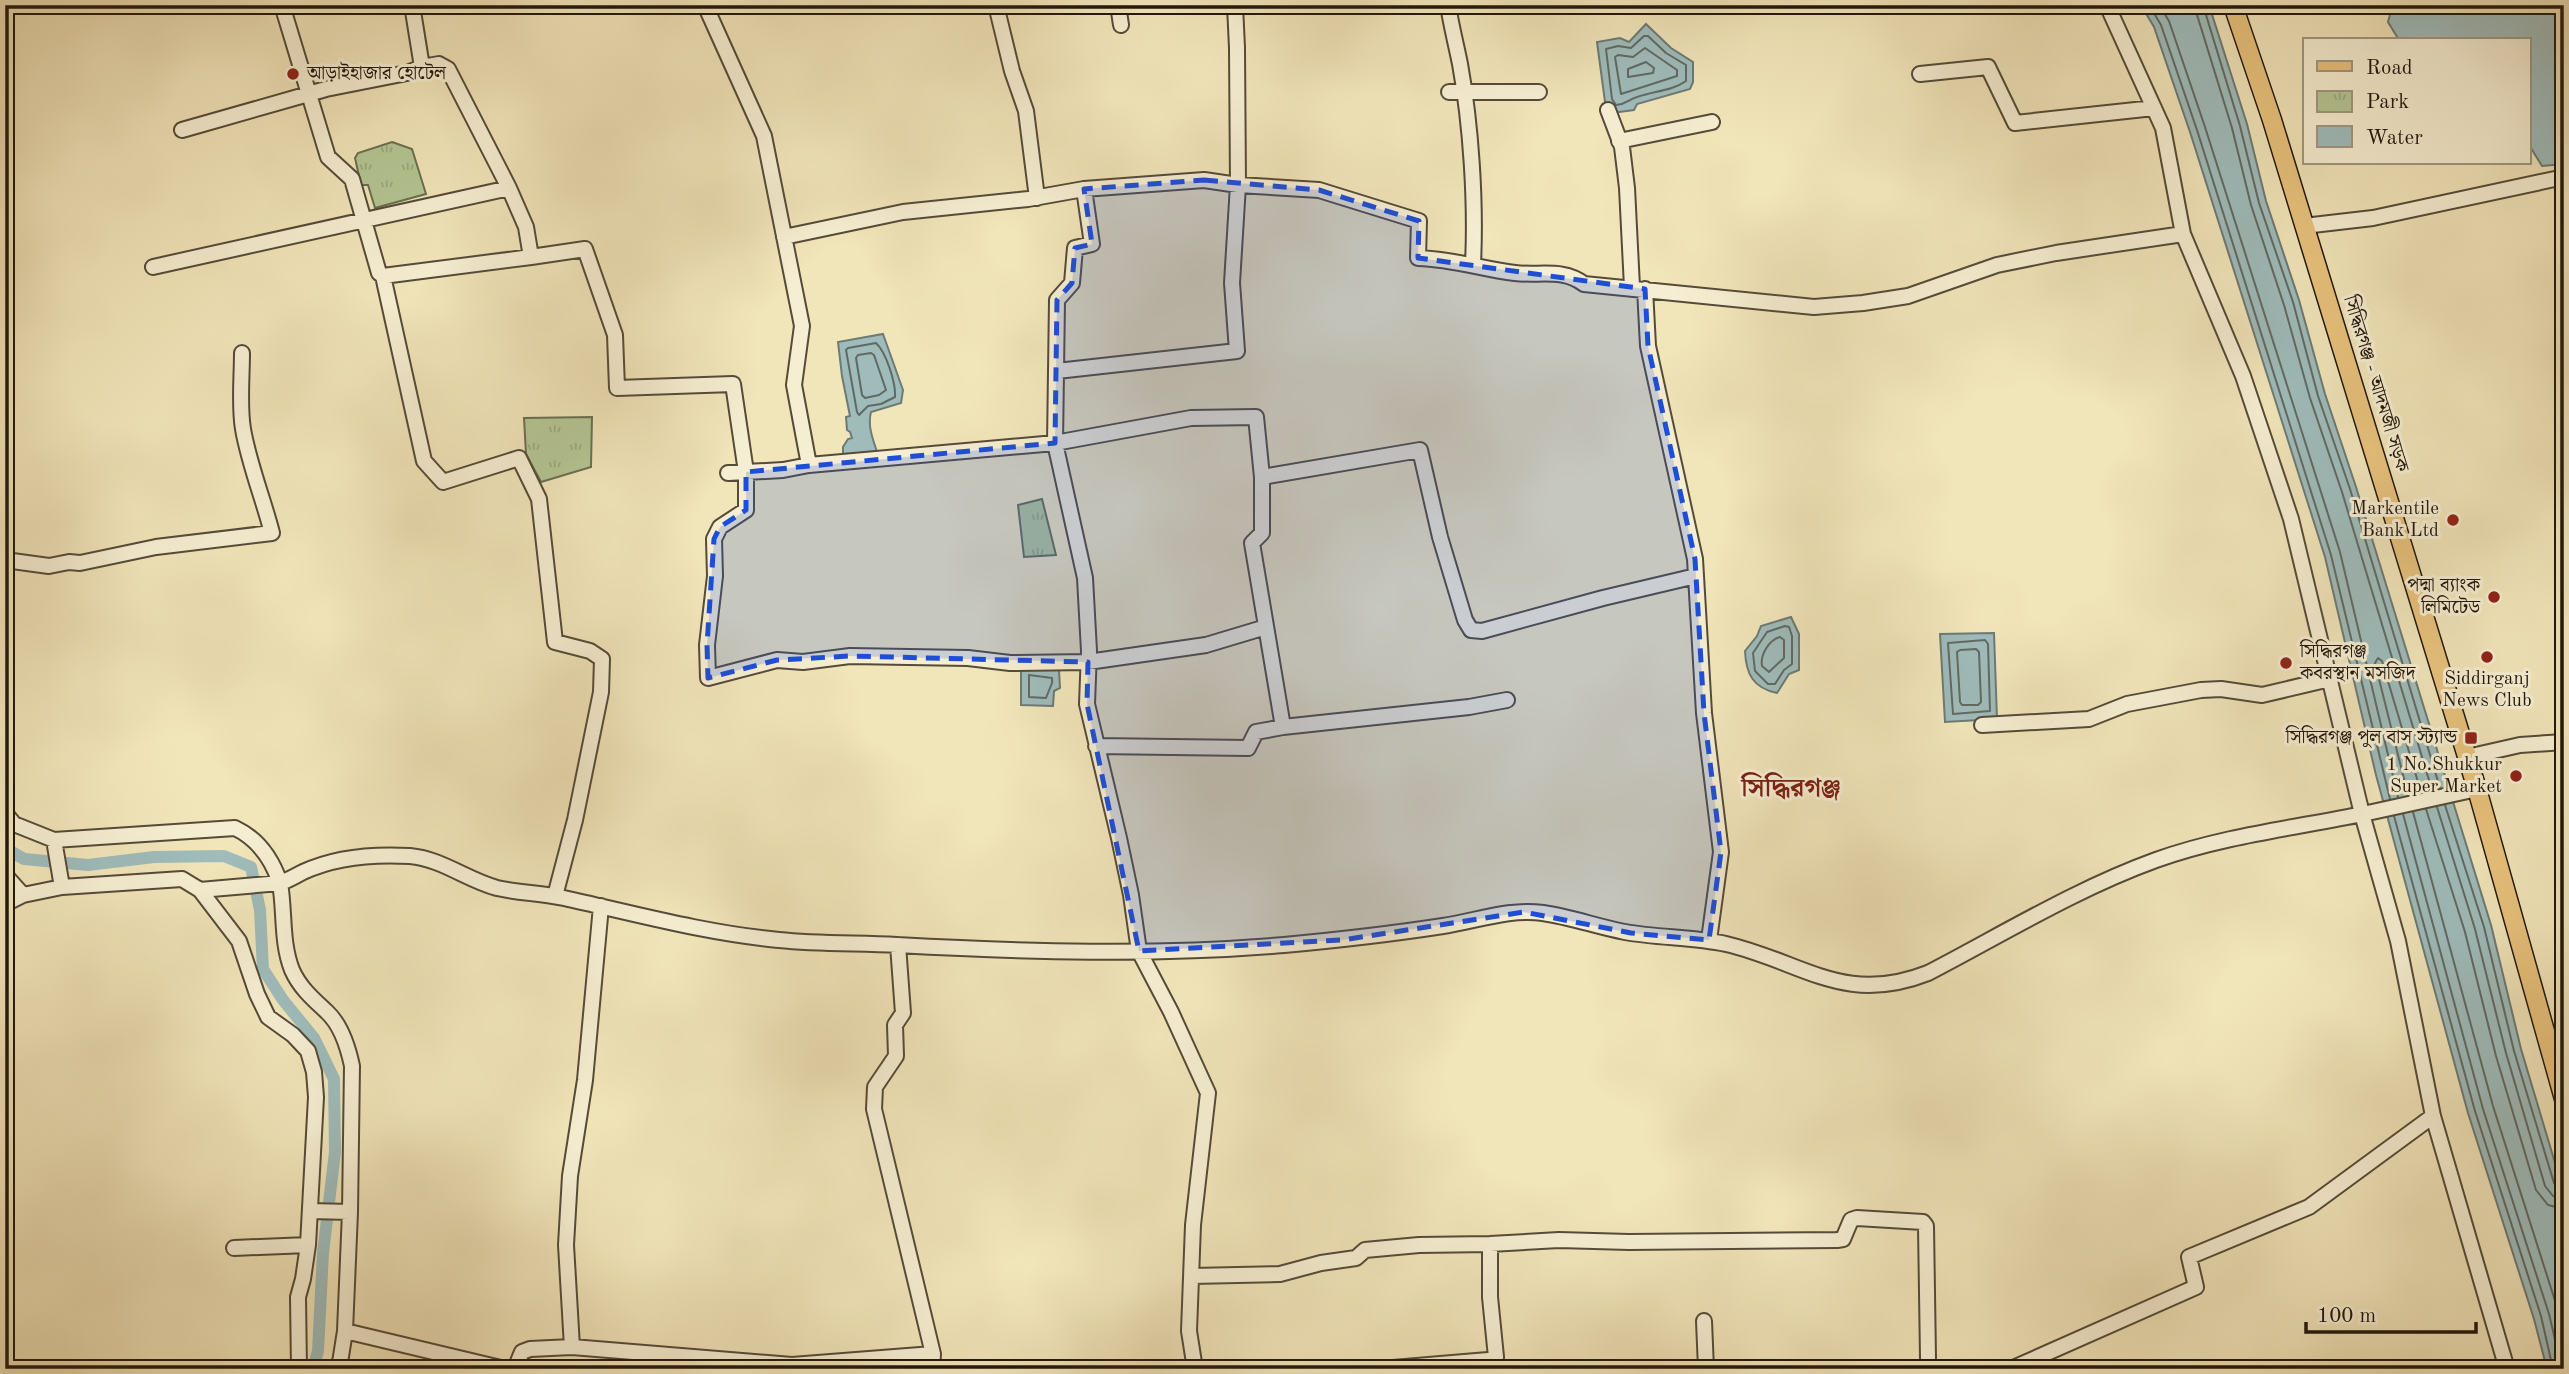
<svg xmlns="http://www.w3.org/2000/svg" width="2569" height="1374" viewBox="0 0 2569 1374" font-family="'Old Standard TT','Noto Serif Bengali',serif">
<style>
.park{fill:url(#park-tufts);stroke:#6a6f50;stroke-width:2}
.water{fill:#9fbcbb;stroke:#6d7a75;stroke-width:2}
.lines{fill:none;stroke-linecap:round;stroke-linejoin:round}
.shore{stroke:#606a64;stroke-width:2}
.canal{stroke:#9fbcbb;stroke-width:12}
.minor-casing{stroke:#554b38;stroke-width:18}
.major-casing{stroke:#21180d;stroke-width:21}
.minor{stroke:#f6eed2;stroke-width:14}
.major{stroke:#e8c27d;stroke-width:18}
.marked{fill:#1d4ed8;fill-opacity:0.2;stroke:#1d4ed8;stroke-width:5;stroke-dasharray:14 9;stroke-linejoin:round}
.poi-dot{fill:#8f2418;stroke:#f6eed2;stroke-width:2.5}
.labels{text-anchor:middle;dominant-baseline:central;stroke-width:6;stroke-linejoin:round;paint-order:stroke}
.poi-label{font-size:19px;fill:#21180d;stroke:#f6eed2;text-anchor:end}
.street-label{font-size:19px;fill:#21180d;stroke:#f6eed2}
.district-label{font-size:26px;font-weight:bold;fill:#7a1f14;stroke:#f6eed2}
</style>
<defs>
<pattern id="park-tufts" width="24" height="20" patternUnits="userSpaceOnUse" patternTransform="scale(1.75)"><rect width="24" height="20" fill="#b4c694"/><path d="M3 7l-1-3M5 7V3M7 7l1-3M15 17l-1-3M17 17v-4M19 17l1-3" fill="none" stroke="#9aa97e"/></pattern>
</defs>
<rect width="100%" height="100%" fill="#f1e5ba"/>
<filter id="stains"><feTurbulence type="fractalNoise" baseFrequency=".00286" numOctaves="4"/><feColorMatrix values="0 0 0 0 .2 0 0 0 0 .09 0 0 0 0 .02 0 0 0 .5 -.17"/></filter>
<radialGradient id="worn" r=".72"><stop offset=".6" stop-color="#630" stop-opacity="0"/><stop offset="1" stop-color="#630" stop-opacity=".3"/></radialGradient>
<path class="park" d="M392,142L412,149L426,194L375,208L368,185H361L355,158L358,153Z
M592,417L591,467L541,482L526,454L524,418Z
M1042,499L1056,555L1024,557L1018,505Z"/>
<path class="water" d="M2141,5H2209L2247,124L2266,201L2299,300L2325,394L2356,487L2491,925L2521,1049L2564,1193V1369H2547L2534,1319L2468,1113L2376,775L2325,557L2190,132L2154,27Z
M2396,5H2564V164L2542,166L2529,145V40H2399L2388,22L2392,7Z
M1646,24L1671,48L1693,62V82L1690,89L1637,104L1634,110L1612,113L1605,102L1597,42L1620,38L1629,42Z
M883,334L903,390L901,403L871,412C867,427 874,442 878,455H843V447L848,439L852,438L850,432L847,430L846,417L850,416L842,376L838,342Z
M1791,617L1799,634V670L1789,674L1777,693C1753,688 1746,674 1745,651L1757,636L1761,626Z
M1994,633L1997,719L1945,722L1940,634Z
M1021,666L1059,670L1060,688L1054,691L1053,706L1021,705Z"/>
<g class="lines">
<path class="shore" d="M2149,5L2161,25L2197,130L2331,555L2390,799
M2159,5L2169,21L2205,127L2340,552L2398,797
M2194,5L2232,128L2251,205L2284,305L2310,398L2342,492L2432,790
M2203,5L2240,126L2259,203L2293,302L2318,396L2350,489L2440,788
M1644,36H1648L1666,53L1686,65V81C1672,91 1653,91 1637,97C1627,100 1628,104 1616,105L1612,99L1606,49L1618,46L1631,48Z
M1645,48L1677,70V76L1621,94L1615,57L1618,55L1633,57Z
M1646,62L1654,68L1653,73L1628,77V69Z
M876,343C886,352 896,383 895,397L881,404L868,406L859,415L857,412L846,350L848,348Z
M871,353L874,355L886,390L879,395L865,398L862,395L856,358L858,355Z
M1785,626L1789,627L1792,636V664L1784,670L1775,684H1768L1755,671L1753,653L1767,632Z
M1780,637L1784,640V658L1769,672L1762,666C1760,655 1769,640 1780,637Z
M1985,640L1988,644L1990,711L1953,714L1948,643Z
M1976,649L1979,652L1981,702L1978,705H1962L1960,702L1957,652L1960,650Z
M1029,675L1052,678V683L1046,698L1029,697Z
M2408,795L2375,663L2378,658L2382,661L2421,792
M2445,805L2484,927L2514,1051L2554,1183L2557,1188L2564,1189
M2437,807L2475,929L2506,1053L2545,1186L2553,1196L2564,1198
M2426,809L2465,932L2496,1056L2536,1190L2548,1205L2564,1209
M2413,812L2493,1106L2564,1329
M2403,814L2483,1109L2549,1314L2562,1369
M2394,816L2475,1111L2541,1316L2553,1369"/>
<path class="canal" d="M5,848L24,859L88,865L154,857L224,856L251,867L260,910L263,969L283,1000L314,1038L334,1079L335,1152L323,1253L318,1351L313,1369"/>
<defs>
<path id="minor" d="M282,5L328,157L352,179L379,273L383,276L424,461L443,482L519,458L539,499L555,642L590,651L602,659L601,692L575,820L555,896
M705,5L764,136L802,326L794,385L809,465L1055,443L1191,418L1256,417L1262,477V533L1252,543L1283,727L1256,732L1248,748L1096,746
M996,5L1012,71L1026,111L1037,198
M1118,5L1121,25
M1448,5C1451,25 1456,44 1460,64C1471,125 1476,202 1473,264
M2107,5L2163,128L2183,234L2243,376L2291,519L2362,814L2398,941L2433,1116L2507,1369
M422,67L439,64L448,69L509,188
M1920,74L1988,67L2015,123L2154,108
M1449,92H1539
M1608,110L1622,147L1627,188L1632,287
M182,130L326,89L407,73L422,67L412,5
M1619,141L1712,122
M1084,189L1092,244L1075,248L1072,283L1057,300L1055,443L1085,578L1089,651L1087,704L1119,838L1131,895L1139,951L1171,1012L1208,1093L1193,1225L1189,1331L1195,1369
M2304,226L2373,218L2564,177
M784,237L903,212L1028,199L1084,189L1204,180L1238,185L1319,190L1419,221L1418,258C1454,259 1481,269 1515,273C1540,276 1563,268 1584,284L1814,307L1863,303L1908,296L1997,265L2056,253L2183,234
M153,267L509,188L526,227L531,257L585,249L615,335L617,388L733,384L746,472V510L720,527L714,539L715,576L707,645L708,678L777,660L803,662L850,656L968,658L1010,663L1088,662L1206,645L1266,627
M383,276L531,257
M1645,289L1648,346L1695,559L1704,713L1721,852L1709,940
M1057,371L1237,351L1232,283L1238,185L1237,48L1235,5
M728,473L783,470L809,465
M1262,477L1420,450L1440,537L1465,620L1471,630L1482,631L1603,598L1696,576
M5,560L49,566L69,562L80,563L156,547L272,533C263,498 249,464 243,429C239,405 242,377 242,353
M1982,725L2089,719L2127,704L2201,690L2221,689L2262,695L2330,679
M1283,727L1469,707L1507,700
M2467,757L2520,745L2564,742
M5,813L14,824L54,840L235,828C258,839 272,859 280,883L200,890
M54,840L62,887
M5,875L23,895
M5,904L23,895L62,887L182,879L200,890L239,941L257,994L268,1017L293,1035L308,1051L314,1072L316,1097L308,1245L303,1279L298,1297L299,1369
M310,1211L350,1212
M234,1248L308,1245
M1192,1276L1280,1274L1321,1263L1356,1258L1365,1250L1419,1245L1490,1244L1559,1240L1629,1242L1837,1240L1843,1239L1851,1220L1857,1218L1923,1222L1926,1226L1928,1358
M1704,1321L1706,1369
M345,1331L505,1369
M572,1347L792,1365L933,1354L874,1109L875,1087L896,1056L895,1025L903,1013L898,945
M339,1369L345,1331L350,1212L352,1066C348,1047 341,1025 327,1012C313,999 300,988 292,970C281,942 285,912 280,883C289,880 295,876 303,872C335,857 376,854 410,856C442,859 467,880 497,888C519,893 542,893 564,898C636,914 705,933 779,940C818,944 857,943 897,945C1026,952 1155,956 1284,945C1338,940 1391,934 1443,926C1476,921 1510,908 1543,913C1571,917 1598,927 1625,932C1659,938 1693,937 1726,944C1803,962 1844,1006 1928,973C2003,934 2076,889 2156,860C2223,836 2294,828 2363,814C2401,806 2439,797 2477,789
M515,1369L522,1352L530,1349L572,1347L566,1245L570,1176L585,1080L601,906
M932,1369L933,1354
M1381,1369L1488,1360L1496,1357L1490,1297V1244
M2011,1369L2196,1287L2189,1257L2309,1207L2433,1116"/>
<path id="major" d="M2233,5L2272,120L2477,789L2564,1099"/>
</defs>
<use href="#minor" class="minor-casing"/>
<use href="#major" class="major-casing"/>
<use href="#minor" class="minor"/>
<use href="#major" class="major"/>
</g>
<path class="marked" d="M1204,180L1319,190L1419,221L1418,258L1645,289L1648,346L1695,559L1704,713L1721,852L1709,940L1631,933L1524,912L1342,940L1139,951L1087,704L1088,662L850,656L777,660L708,678L707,645L714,539L720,527L746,510V472L1055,443L1057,300L1072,283L1075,248L1092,244L1084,189Z"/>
<g class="poi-dot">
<circle cx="293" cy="74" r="7"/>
<circle cx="2453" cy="520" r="7"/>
<circle cx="2494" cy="597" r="7"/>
<circle cx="2487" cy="657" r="7"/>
<circle cx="2286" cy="663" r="7"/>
<rect x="2464" y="731" width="14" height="14" rx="3.5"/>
<circle cx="2516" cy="776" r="7"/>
</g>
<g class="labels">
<g class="poi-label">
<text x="307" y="74" text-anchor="start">আড়াইহাজার হোটেল</text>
<text x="2439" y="509">Markentile<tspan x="2439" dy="22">Bank Ltd</tspan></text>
<text x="2480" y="586">পদ্মা ব্যাংক<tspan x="2480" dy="22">লিমিটেড</tspan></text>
<text x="2300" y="652" text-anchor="start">সিদ্ধিরগঞ্জ<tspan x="2300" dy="22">কবরস্থান মসজিদ</tspan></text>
<text x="2487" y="679" text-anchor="middle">Siddirganj<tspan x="2487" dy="22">News Club</tspan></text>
<text x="2457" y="738">সিদ্ধিরগঞ্জ পুল বাস স্ট্যান্ড</text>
<text x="2502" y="765">1 No.Shukkur<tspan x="2502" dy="22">Super Market</tspan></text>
</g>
<g class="street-label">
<text transform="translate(2375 384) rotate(73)">সিদ্ধিরগঞ্জ - আদমজী সড়ক</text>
</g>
<g class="district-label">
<text x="1791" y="789">সিদ্ধিরগঞ্জ</text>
</g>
</g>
<rect width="2569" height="1374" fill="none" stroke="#f1e5ba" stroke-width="28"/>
<rect x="7" y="7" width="2555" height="1360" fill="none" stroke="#21180d" stroke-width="3.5"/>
<rect x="14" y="14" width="2541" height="1346" fill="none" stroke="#21180d" stroke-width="2"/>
<rect x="2303" y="38" width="228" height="126" fill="#f6eed2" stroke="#a19883" stroke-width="2"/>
<rect x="2317" y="61" width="35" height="10" fill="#e8c27d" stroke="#a19883" stroke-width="2"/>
<text x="2366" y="74" font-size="21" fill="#21180d">Road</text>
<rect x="2317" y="91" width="35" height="21" fill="url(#park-tufts)" stroke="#a19883" stroke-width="2"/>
<text x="2366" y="108" font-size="21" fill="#21180d">Park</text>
<rect x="2317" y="126" width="35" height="21" fill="#9fbcbb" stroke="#a19883" stroke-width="2"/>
<text x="2366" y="144" font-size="21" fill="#21180d">Water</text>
<path d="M2306 1322v10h170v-10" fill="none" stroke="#21180d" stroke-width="3.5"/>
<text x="2317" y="1322" font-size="21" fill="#21180d" stroke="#f6eed2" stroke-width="5" paint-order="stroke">100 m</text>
<rect width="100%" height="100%" filter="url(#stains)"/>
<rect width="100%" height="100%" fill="url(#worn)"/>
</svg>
